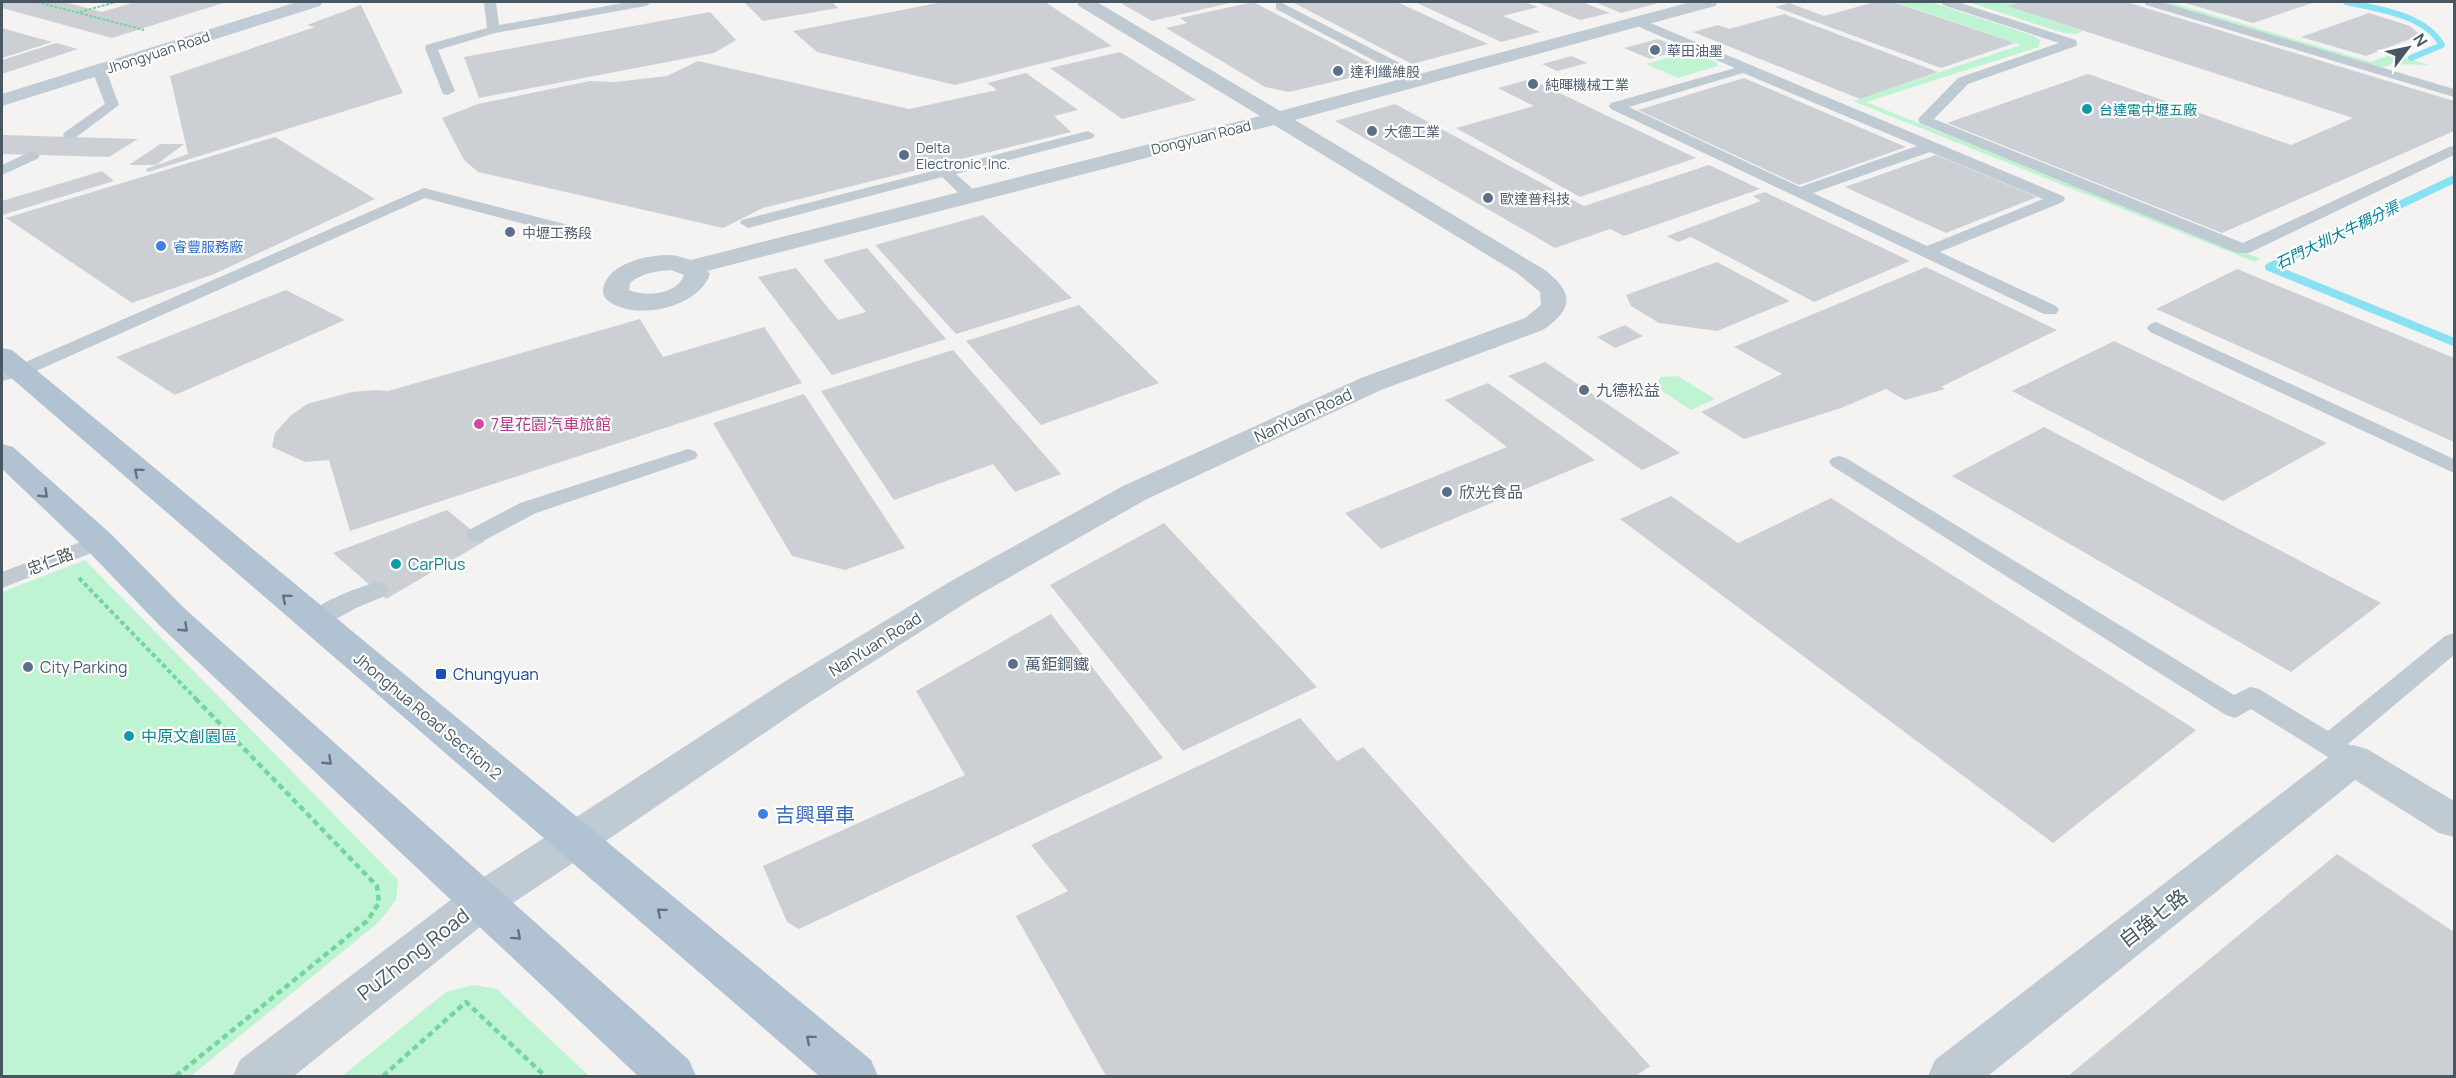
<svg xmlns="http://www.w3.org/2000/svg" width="2456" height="1078" viewBox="0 0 2456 1078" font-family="Manrope,'Noto Sans TC',sans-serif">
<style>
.green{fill:#bff4d2}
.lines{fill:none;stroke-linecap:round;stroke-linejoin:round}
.stream-far1{stroke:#89e1f4;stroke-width:6}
.stream{stroke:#89e1f4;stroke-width:8}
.building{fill:#ccd0d5}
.path-far2{stroke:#74d5a2;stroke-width:2;stroke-dasharray:3 1.5;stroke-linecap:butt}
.path-far1{stroke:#74d5a2;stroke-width:4;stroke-dasharray:4.5 3;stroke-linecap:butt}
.path{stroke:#74d5a2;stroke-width:4.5;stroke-dasharray:6 4;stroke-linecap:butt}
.service{fill:#bfcad3;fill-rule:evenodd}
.minor{fill:#bfcad3;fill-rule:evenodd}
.tertiary{fill:#bfcad3;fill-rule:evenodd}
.secondary{fill:#bfcbd7;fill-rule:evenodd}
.primary{fill:#b1c3d2;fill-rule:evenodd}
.oneway{stroke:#62727e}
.service-dot{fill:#5c6f8a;stroke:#fff;stroke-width:2}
.culture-dot{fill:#0f9aa8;stroke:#fff;stroke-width:2}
.shop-dot{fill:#3f7fe0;stroke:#fff;stroke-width:2}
.hotel-dot{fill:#d1479c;stroke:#fff;stroke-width:2}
.transit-dot{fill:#1a4fb4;stroke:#fff;stroke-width:2}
.labels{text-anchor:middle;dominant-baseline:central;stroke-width:4.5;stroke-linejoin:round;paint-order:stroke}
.far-service-label{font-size:14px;fill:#4e5e75;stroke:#fff;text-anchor:start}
.far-street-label{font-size:14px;fill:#485762;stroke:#fff}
.far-culture-label{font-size:14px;fill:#0d838f;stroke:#fff;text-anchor:start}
.far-shop-label{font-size:14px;fill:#366cbe;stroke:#fff;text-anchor:start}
.far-water-label{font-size:15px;font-style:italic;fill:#04809a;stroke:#fff}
.service-label{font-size:16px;fill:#4e5e75;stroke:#fff;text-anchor:start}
.street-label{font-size:16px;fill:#485762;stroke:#fff}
.hotel-label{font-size:16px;fill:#b23c85;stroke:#fff;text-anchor:start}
.culture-label{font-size:16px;fill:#0d838f;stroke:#fff;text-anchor:start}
.transit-label{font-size:16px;fill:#164399;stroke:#fff;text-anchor:start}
.near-shop-label{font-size:20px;fill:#366cbe;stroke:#fff;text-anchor:start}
.near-street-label{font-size:20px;fill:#485762;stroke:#fff}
</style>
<rect width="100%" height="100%" fill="#f5f2f2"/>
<path class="green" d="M1895,2H1931L2034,36L2040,40L2039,47L1866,102L2261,259L2255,262L1853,101L2021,45Z
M1968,2H2022L2008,6L2083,31L2076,34L2063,33Z
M2159,2H2169L2371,62L2392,54L2429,65L2392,64L2380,68Z
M1690,51L1716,62L1718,66L1678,78L1646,64Z
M1678,376L1715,399L1691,410L1654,386L1661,377Z
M85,560L398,880L396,900L379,922L191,1076H2V592Z
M474,985L497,989L589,1076H342L446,992Z"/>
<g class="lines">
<path class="stream-far1" d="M2346,2C2378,9 2424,14 2442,45L2411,58"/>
<path class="stream" d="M2454,179L2269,267L2454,342"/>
</g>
<path class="building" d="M2,2H64L102,12L135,2H226L112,38L2,8Z
M744,2H832L838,8L763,21Z
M943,2H1045L1112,46L955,85L817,52L793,31Z
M1119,2H1234L1152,21Z
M1253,2L1384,70L1289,92L1265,87L1166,28L1187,23L1180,18Z
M1292,2H1397L1488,44L1412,64Z
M1415,2H1524L1538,7L1503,16L1540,32L1501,42Z
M1536,2H1582L1610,13L1580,20Z
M1595,2H1662L1621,13Z
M1875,2H1893L2015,43L1941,68L1775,7L1789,3L1824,16Z
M2022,2H2126L2454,101V131L2222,233L1947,123L2088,74L2291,145L2353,118L2007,6Z
M2182,2H2315L2253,23Z
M361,5L403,93L148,172L146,169L188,154L170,76L315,27L307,25Z
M710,12L736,40L714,53L479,98L464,57Z
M2369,13L2410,26L2417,32L2418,36L2366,56L2301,37Z
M1784,14L1938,72L1860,99L1693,32L1718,25L1729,29Z
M2,28L30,36L52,42L2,58Z
M1658,39L1684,49L1650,59L1624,48Z
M56,43L78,49L2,74V60Z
M1120,52L1196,100L1122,119L1050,68Z
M1572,56L1587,63L1557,71L1542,64Z
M698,61L909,109L997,90L987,83L1026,73L1078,110L1054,116L1071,132L763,208L723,228L478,172L464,160L442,118L478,104L590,81L615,82L667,76Z
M1744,78L1906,147L1799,185L1638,110Z
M1530,79L1696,158L1580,197L1456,128L1534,106L1498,88Z
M1395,104L1584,206L1709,165L1760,189L1624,236L1610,229L1555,248L1335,121Z
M2,136L3,135L138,139L109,157L2,154Z
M275,137L375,199L214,274L132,303L6,218Z
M160,144H184L156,165H129Z
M1936,155L2037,197L1946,233L1845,187Z
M102,171L114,181L2,215V201Z
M1765,192L1910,261L1814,302L1691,237L1678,242L1667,236L1761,201L1753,196Z
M983,215L1072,298L956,334L875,245Z
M867,248L946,339L832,375L758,277L796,268L838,320L866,312L823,260Z
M1717,262L1790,301L1717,331L1659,323L1631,306L1626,295Z
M1926,267L2057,330L1941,387L1945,389L1905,400L1886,389L1841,408L1744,439L1701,412L1782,374L1734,347Z
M2237,269L2454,358V442L2156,309Z
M286,290L345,320L175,395L116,357Z
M1079,305L1159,383L1041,425L966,341Z
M640,319L663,357L764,327L802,383L350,531L329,460L305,462L272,447L275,433L290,416L307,404L352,392L376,390L388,391Z
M1625,325L1643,336L1615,348L1597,337Z
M2114,341L2327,443L2223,501L2012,391Z
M953,350L1061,474L1015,492L993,464L894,500L821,391Z
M1545,362L1680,453L1642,470L1508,376Z
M1488,383L1595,460L1381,549L1345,513L1507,447L1445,400Z
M804,394L905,548L845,570L792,556L713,423Z
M2044,427L2381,603L2291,672L1952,476Z
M1671,496L1738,543L1831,498L2196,730L2053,843L1620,519Z
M447,510L485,541L386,599L333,553Z
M1164,523L1317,687L1183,751L1050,585Z
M1051,614L1163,758L799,929L787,922L763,866L965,775L916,691Z
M1300,718L1337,761L1363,747L1650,1066L1636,1076H1106L1016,916L1068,891L1031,845Z
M2337,854L2454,932V1076H2068Z"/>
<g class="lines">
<path class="path-far2" d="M37,2L144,30
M80,12L116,2"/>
<path class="path-far1" d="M79,578L197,700"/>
<path class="path" d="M176,1076L367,921L379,903L377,886L195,698
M383,1076L466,1002L545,1076"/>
<path class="service" d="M484,2H496L499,25L629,2H652L646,6L495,33L438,50L455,91L448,95L443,94L425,48L426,45L487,28Z
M1280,2L1425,76L1427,79L1420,83L1415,82L1276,9V3Z
M1941,2H1957L2076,40L2077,43L2076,46L1968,84L1934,119L2243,243L2449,147L2454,146V155L2249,253H2237L1920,123L1918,120L1920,117L1958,78L2059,43L1943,5Z
M2144,2H2161L2454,89V97L2146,5Z
M1636,17L2063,196L2065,199L2063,202L1940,252L2056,306L2059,310L2056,314H2044L1611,109L1609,106L1611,103L1735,68L1632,24L1630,21L1632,18ZM1743,73L1917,146L1800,187L1629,107ZM1930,152L2043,199L1927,246L1813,193Z
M99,66L106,70L119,105L75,138H65L63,135L65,132L105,104L92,70Z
M1088,131L1095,135L1093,138L956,174L977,193L979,196L977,199H965L942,177L748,228L740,223L742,220Z
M32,151L37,153L40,156L37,159L2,175V165Z
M424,188L588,230L590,234L582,239L425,198L27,375L2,381V369L14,367Z
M2156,322L2454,459V473L2150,332L2147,328L2150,324Z
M688,449L695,451L698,455L695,459L536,513L485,540L477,542L469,540L466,535L469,530L520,503Z
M1839,456L1846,458L2234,695L2250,687L2259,689L2328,731L2445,636L2454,633V655L2348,744L2362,753L2366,760L2362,767L2353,770L2344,767L2251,709L2235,718L2226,715L1832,466L1829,462L1832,458Z
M99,535L107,537L110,542L107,547L2,588V572Z
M377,582L385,584L389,590L385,596L356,608L322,627L313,629L304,627L301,621C311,605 358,587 377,582Z"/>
<path class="minor" d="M1077,2H1097L1280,111L1691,2H1718L1715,6L1295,120L1545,270C1574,293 1574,308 1543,330L1381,390L1145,500L975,597L810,702L591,851L576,856L561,851L555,839L561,827L784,682L951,581L1123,486L1361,378L1525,318L1541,305L1540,292L1517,273L1274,125L707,271L710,274C699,308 634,322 607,300C602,295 602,288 605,283C614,262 648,255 669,255C676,255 684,258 691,260L1260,116L1079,6ZM671,270L684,275C677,295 645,297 629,290L630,283C642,273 656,271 671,270Z
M2353,745L2367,749L2454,801V837L2439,833L2355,780L1988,1076H1928L1935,1060L2339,749Z"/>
<path class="tertiary" d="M576,822L591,827L597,839L591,851L495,915L294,1076H233L240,1060L465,889L561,827Z"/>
<path class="secondary" d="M297,2H323L320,6L2,106V94Z"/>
<path class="primary" d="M2,348L12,350L871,1060L878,1076H819L2,370Z
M2,444L13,447L111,534L184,608L689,1060L696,1076H638L160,626L87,550L2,469Z"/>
</g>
<defs><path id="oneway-chevron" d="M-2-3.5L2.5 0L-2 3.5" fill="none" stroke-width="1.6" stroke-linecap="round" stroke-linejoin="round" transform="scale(1.5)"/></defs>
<g class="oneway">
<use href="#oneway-chevron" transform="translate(138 472) rotate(-140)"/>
<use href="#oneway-chevron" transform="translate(44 494) rotate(44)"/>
<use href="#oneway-chevron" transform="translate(286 598) rotate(-140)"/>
<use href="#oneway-chevron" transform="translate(184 628) rotate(43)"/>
<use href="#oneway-chevron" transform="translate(328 761) rotate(43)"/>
<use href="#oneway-chevron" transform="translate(661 912) rotate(-140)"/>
<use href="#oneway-chevron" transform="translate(517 936) rotate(42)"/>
<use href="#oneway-chevron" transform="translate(810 1039) rotate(-140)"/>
</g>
<g class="service-dot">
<circle cx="1655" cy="50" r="6"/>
<circle cx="1338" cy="71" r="6"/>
<circle cx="1533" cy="84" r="6"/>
<circle cx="1372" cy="131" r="6"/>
<circle cx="904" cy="155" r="6"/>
<circle cx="1488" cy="198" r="6"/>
<circle cx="510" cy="232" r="6"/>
<circle cx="1584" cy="390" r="6"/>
<circle cx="1447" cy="492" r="6"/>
<circle cx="1013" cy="664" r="6"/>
<circle cx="28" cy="667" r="6"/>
</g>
<g class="culture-dot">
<circle cx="2087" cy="109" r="6"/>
<circle cx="396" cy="564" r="6"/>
<circle cx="129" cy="736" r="6"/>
</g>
<g class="shop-dot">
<circle cx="161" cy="246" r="6"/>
<circle cx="763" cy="814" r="6"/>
</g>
<circle class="hotel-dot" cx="479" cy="424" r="6"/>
<rect class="transit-dot" x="435" y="668" width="12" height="12" rx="3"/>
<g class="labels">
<g class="far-service-label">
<text x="1667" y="50">華田油墨</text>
<text x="1350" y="71">達利纖維股</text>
<text x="1545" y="84">純暉機械工業</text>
<text x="1384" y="131">大德工業</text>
<text x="916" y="147">Delta<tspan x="916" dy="16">Electronic ,Inc.</tspan></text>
<text x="1500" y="198">歐達普科技</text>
<text x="522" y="232">中壢工務段</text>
</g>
<g class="far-street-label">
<text transform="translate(158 52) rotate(-18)">Jhongyuan Road</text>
<text transform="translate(1201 137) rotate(-14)">Dongyuan Road</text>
</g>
<g class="far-culture-label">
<text x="2099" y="109">台達電中壢五廠</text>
</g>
<g class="far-shop-label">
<text x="173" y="246">睿豐服務廠</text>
</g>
<g class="far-water-label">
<text transform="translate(2337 235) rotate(-26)">石門大圳大牛稠分渠</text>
</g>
<g class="service-label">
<text x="1596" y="390">九德松益</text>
<text x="1459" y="492">欣光食品</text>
<text x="1025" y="664">萬鉅鋼鐵</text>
<text x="40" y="667">City Parking</text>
</g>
<g class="street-label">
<text transform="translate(1303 415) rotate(-25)">NanYuan Road</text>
<text transform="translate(50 561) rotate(-21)">忠仁路</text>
<text transform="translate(875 644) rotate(-32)">NanYuan Road</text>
<text transform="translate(428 716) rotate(40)">Jhonghua Road Section 2</text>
</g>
<g class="hotel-label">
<text x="491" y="424">7星花園汽車旅館</text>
</g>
<g class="culture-label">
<text x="408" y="564">CarPlus</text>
<text x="141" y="736">中原文創園區</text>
</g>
<g class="transit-label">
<text x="453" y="674">Chungyuan</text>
</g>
<g class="near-shop-label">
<text x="775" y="814">吉興單車</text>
</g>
<g class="near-street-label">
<text transform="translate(2153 918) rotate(-38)">自強七路</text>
<text transform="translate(413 954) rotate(-38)">PuZhong Road</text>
</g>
</g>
<rect width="2456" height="1078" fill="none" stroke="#485762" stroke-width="6"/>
<g transform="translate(2408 48) rotate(58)" stroke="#ffffff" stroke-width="4.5" paint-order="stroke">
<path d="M0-4.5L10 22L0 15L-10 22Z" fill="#485762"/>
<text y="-9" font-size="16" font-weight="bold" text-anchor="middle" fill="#485762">N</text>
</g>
</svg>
